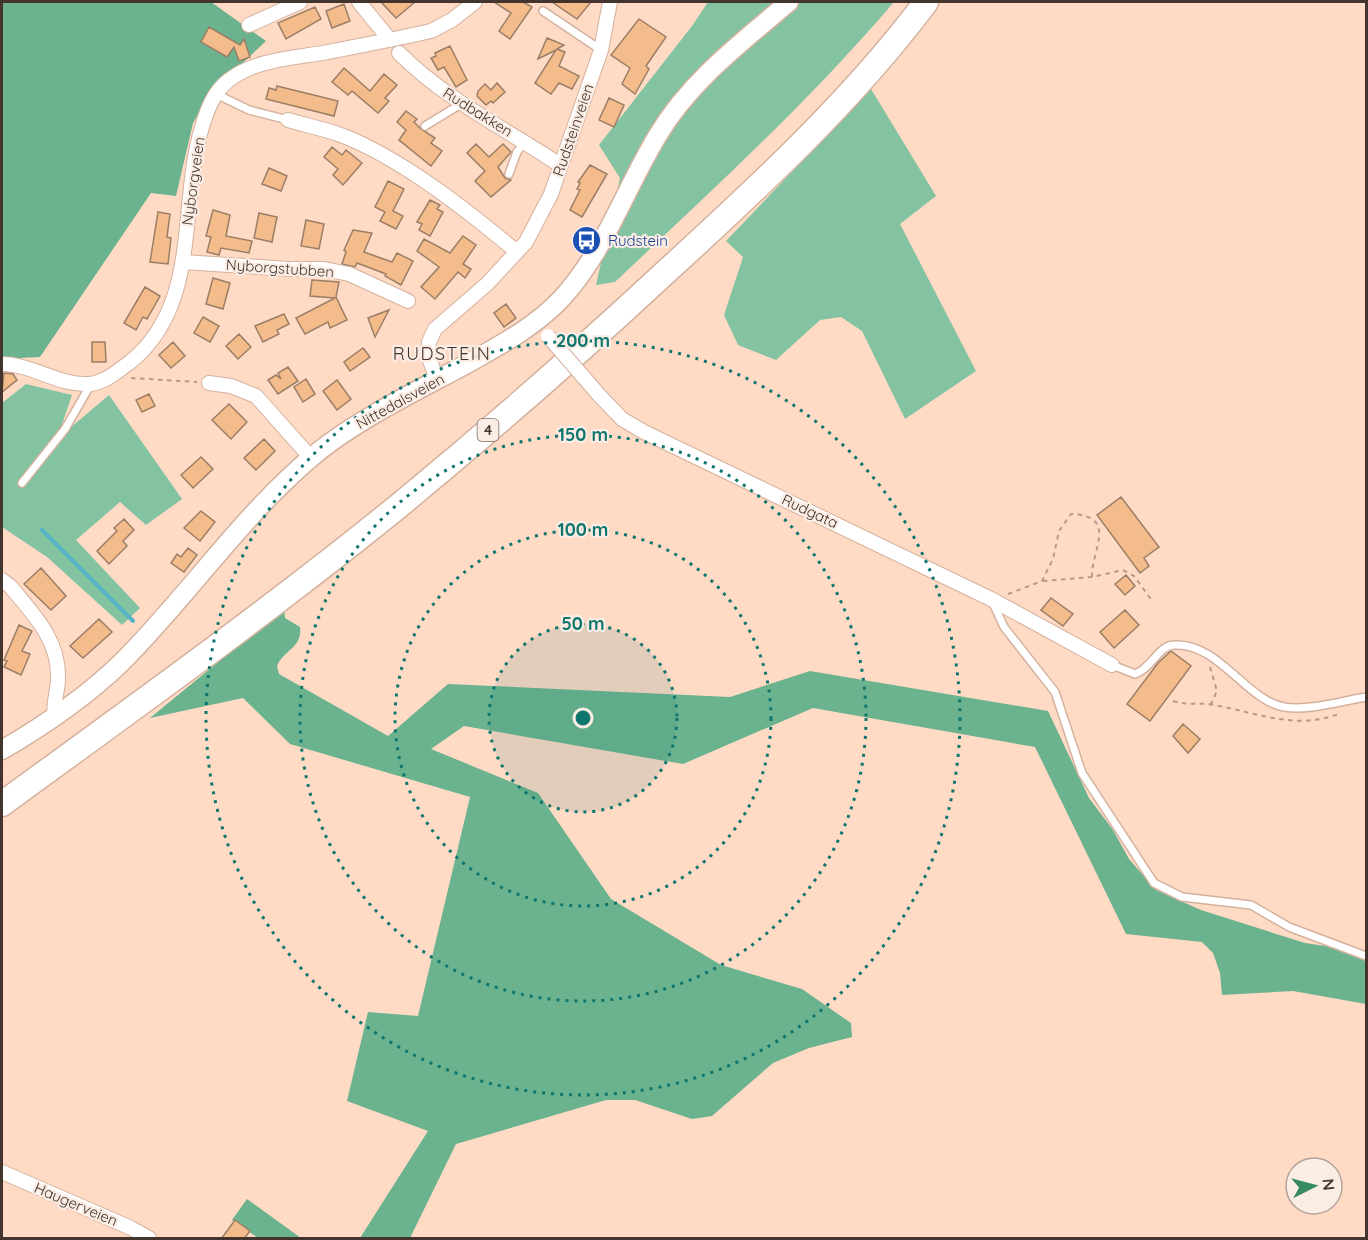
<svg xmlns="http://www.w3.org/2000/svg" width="1368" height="1240" viewBox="0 0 1368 1240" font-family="Quicksand,sans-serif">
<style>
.green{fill:#83c3a2}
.forest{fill:#6bb38e}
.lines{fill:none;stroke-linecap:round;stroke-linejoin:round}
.stream{stroke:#56b3c5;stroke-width:4}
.building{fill:#f4bb8b;stroke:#9a7e66;stroke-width:1.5}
.lane-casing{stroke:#d4b19d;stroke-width:10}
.street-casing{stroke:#d4b19d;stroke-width:16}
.secondary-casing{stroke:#d4b19d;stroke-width:21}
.highway-casing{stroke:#d4b19d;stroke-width:27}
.path{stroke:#b69a8a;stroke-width:2;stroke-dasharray:4.5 4.5;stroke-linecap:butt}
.lane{stroke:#fff;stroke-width:7}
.street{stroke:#fff;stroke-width:14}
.secondary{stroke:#fff;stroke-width:18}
.highway{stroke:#fff;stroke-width:24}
.street-bridge-casing{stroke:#d4b19d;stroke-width:16;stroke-linecap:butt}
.street-bridge{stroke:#fff;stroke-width:14}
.ring{fill:none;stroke:#0f766e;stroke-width:3;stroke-dasharray:3 6}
.labels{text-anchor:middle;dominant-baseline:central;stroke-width:4.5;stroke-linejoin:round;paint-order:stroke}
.shield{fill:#fbece4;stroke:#7a6c64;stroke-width:1.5}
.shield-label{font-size:14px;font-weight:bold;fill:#43352d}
.street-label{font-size:15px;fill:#43352d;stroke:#fbece4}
.transit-label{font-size:15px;fill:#164399;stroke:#fbece4;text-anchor:start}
.quarter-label{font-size:18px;letter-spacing:1.5px;fill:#43352d;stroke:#fbece4}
.centre{fill:#0f766e;stroke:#fbece4;stroke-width:3}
.ring-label{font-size:18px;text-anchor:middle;font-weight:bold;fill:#0f766e;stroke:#fbece4;stroke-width:4.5;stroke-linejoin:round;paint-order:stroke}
</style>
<rect width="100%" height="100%" fill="#ffdac5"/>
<path class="green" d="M708,2H894C808,103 711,191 615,282L596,285L620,178L599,145L692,26Z
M871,89L936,196L900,224L976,371L905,419L862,331L841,317L820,320L776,360L738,345L724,315L743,257L726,241Z
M26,384L72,395L57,439L109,395L182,499L146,525L120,502L76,540L140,608L122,625L47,557L2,527V403Z"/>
<path class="forest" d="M2,2H211L266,41L211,93L193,123L176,196L151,193L40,357L2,359Z
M284,608L285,618L300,627C303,647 284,650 277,666L279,674L388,736L448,684L730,697L810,671L1048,711L1089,798L1113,830L1129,859L1156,890L1201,910L1305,943L1366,952V1004L1293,991L1222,995L1220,973L1213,953L1202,942L1126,934L1035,747L813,708L683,764L464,726L431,749L538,793L611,899L721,965L802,989L851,1023L852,1037L809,1048L773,1063L712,1116L692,1119L635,1100H606L456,1144L410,1238H360L428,1131L347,1101L368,1012L418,1016L470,797L290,744L243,698L150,718Z
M247,1199L301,1238H258L232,1220Z"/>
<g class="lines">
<path class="stream" d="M42,530L133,621"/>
</g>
<path class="building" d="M381,2H415L396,18Z
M494,2H523L532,7L510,39L499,31L511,13Z
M552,2H591L577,19Z
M344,4L350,21L332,28L326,11Z
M315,7L321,19L286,39L278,23Z
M639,19L666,37L646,66L649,69L635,94L622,84L630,68L611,55Z
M209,27L240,45L244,39L250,57L239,61L234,47L227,57L201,42Z
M547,38L564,45L557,49L565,52L559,66L579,76L572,89L559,83L551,94L535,83L556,50L538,59Z
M450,46L467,80L456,87L444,67L438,70L431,58L436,56L435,53Z
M344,68L370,91L384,74L397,85L385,98L389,101L378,113L352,91L348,95L332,82Z
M497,83L505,92L493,103L491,101L486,105L477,96L478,91L485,84L491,90Z
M277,86L338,101L334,116L266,99L269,88L276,90Z
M609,98L624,105L614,127L599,120Z
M406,111L417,119L414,122L421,129L435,138L431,143L442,151L431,166L399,140L406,130L397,122Z
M476,144L489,157L503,144L511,152L498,167L505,178L511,180L491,197L475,181L485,171L467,153Z
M332,147L342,155L346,150L362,163L343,185L333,175L338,169L324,157Z
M590,165L607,174L582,217L570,210L580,190L577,189L580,183L578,182Z
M269,168L287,176L281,191L262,184Z
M388,181L404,189L393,211L403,216L396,229L380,221L385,212L375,207Z
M430,200L440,205L437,209L443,212L430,236L419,230L422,224L417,222Z
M213,210L230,215L226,236L252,241L249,253L221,248L219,255L207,252L211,237L206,236Z
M158,212L170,214L167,237L171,238L168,264L150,262Z
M259,213L277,217L272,242L254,238Z
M306,220L324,224L319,249L301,246Z
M353,230L372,233L364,252L392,262L397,253L413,261L401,285L385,276L386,274L357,263L355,267L342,264L346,252L344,250Z
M463,236L476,245L463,264L471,269L465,278L458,272L435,299L421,287L439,267L417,251L424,239L450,253Z
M213,278L230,283L223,309L206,304Z
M312,280L339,282L336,297L347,320L330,328L328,322L305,334L296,318L335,298L310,296Z
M145,287L160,296L147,319L143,317L136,330L124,323Z
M506,304L516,318L504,327L494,313Z
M389,310L375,337L368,318Z
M284,314L289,324L277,330L279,334L263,342L255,326Z
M203,317L219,326L210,342L194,333Z
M239,334L251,347L238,359L226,346Z
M92,342H105L106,362H92Z
M173,342L185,356L171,368L159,355Z
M363,348L370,357L350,371L344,362Z
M288,367L298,381L278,394L268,380L276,375L281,379L278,373Z
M4,373L13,374L17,380L2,392Z
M306,379L315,394L303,402L294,387Z
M337,380L351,399L337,410L323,391Z
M149,394L155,406L142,412L136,400Z
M229,404L247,422L231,439L212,420Z
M264,439L275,451L256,470L244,458Z
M201,457L213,469L193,488L181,475Z
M1121,497L1159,547L1144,558L1149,566L1140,573L1097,515Z
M201,511L215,522L200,541L184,528Z
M124,519L134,530L123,541L127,546L109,564L97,551L117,531L114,528Z
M188,548L197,555L184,572L171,563L177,554L181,557Z
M41,568L66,596L51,610L24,584Z
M1126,575L1135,586L1125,595L1115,584Z
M1051,598L1073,614L1063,626L1041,610Z
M1125,610L1139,625L1114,648L1100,632Z
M99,619L112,632L83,658L70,646Z
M19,625L32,631L22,651L30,654L21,675L4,667L7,661L4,660Z
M1171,651L1191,666L1150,721L1127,704L1158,663Z
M1183,724L1200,739L1188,753L1173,736Z
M235,1220L250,1231L244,1239H221Z"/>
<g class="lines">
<defs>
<path id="lane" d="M543,11L601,50
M216,94L249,110L288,120
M425,126L461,104
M509,174L517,152L525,142
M22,483L65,429L91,384
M992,601L1004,627L1055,692L1082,773L1154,883L1182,897L1251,905L1289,927L1366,956
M1112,665L1135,674C1151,669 1159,645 1174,645C1218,642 1246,700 1284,707C1310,711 1341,701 1366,697"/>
<path id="street" d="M359,2L390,40
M249,25L300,2
M399,53C446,100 506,129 560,165
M288,120C305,125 324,129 341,135C401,158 468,211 517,252
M183,262L290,269H324L349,274L408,301
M2,364C32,364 59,386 89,384C105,383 117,371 129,363C202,305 178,206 202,127C207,110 214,91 229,80C256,59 295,58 328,52C362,45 397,39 431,31L452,20L475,2
M437,380L428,355L429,342L435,329L487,284L526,242L551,194L601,50L610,2
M209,383L231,386L256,396L311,458
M599,395L622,419L644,432L991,599L1112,665
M2,580L10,586C32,613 58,638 58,675C59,690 52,702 55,717
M2,1172L131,1228L149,1238"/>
<path id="secondary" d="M2,750C45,725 86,697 122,662C190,594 244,512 319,451C365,415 421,389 472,361C504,343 537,325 562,298C605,251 625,189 658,135C690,81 742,42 789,2"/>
<path id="highway" d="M2,804C136,706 272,609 401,504C488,432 573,358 656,281C751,194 849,105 926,2"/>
</defs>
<use href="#lane" class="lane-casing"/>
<use href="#street" class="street-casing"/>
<use href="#secondary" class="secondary-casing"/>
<use href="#highway" class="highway-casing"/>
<path class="path" d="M131,378L197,382
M1043,581L1092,577L1123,570L1134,576L1153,602
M1008,594L1042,581L1053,559L1059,531L1071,514C1119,516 1091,550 1092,577
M1210,667L1217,691L1211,704
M1173,701C1189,706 1199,702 1214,705C1258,713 1298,731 1341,713"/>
<use href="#lane" class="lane"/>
<use href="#street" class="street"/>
<use href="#secondary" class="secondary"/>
<use href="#highway" class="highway"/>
<defs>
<path id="street-bridge" d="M548,336L599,395"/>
</defs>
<use href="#street-bridge" class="street-bridge-casing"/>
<use href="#street-bridge" class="street-bridge"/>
</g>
<circle cx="583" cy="718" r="94" fill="#0f766e" fill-opacity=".12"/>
<g class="ring">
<circle cx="583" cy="718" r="94"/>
<circle cx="583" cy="718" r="188"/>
<circle cx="583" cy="718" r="283"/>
<circle cx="583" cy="718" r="377"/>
</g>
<defs>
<symbol id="bus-disc" viewBox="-11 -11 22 22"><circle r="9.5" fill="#1a4fb4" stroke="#fbece4"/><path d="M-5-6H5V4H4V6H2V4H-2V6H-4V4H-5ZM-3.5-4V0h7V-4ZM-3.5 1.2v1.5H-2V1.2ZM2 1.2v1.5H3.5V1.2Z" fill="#fff"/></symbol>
</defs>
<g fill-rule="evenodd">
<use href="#bus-disc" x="570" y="224" width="33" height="33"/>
</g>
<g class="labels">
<rect class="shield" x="477.5" y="419" width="21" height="22" rx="4.5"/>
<g class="shield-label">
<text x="488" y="430">4</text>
</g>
<g class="street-label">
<text transform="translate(478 112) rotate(32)">Rudbakken</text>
<text transform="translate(573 130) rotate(-71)">Rudsteinveien</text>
<text transform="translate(193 181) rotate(-82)">Nyborgveien</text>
<text transform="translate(280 268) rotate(4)">Nyborgstubben</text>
<text transform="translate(400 401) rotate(-29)">Nittedalsveien</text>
<text transform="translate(810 511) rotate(25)">Rudgata</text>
<text transform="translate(76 1204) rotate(23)">Haugerveien</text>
</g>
<g class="transit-label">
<text x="608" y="240">Rudstein</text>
</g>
<g class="quarter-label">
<text x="442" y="353">RUDSTEIN</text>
</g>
</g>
<circle cx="583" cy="718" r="9" class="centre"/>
<g class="ring-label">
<text x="583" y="347">200 m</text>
<text x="583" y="441">150 m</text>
<text x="583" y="536">100 m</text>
<text x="583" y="630">50 m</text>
</g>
<rect width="1368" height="1240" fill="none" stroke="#43352d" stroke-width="6"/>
<g transform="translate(1314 1186) rotate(84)"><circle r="28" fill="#fbece4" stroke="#b1a39b" stroke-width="1.5"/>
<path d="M0-4.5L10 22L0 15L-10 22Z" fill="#368a5d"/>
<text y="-9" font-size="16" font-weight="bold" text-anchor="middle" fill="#43352d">N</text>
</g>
</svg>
